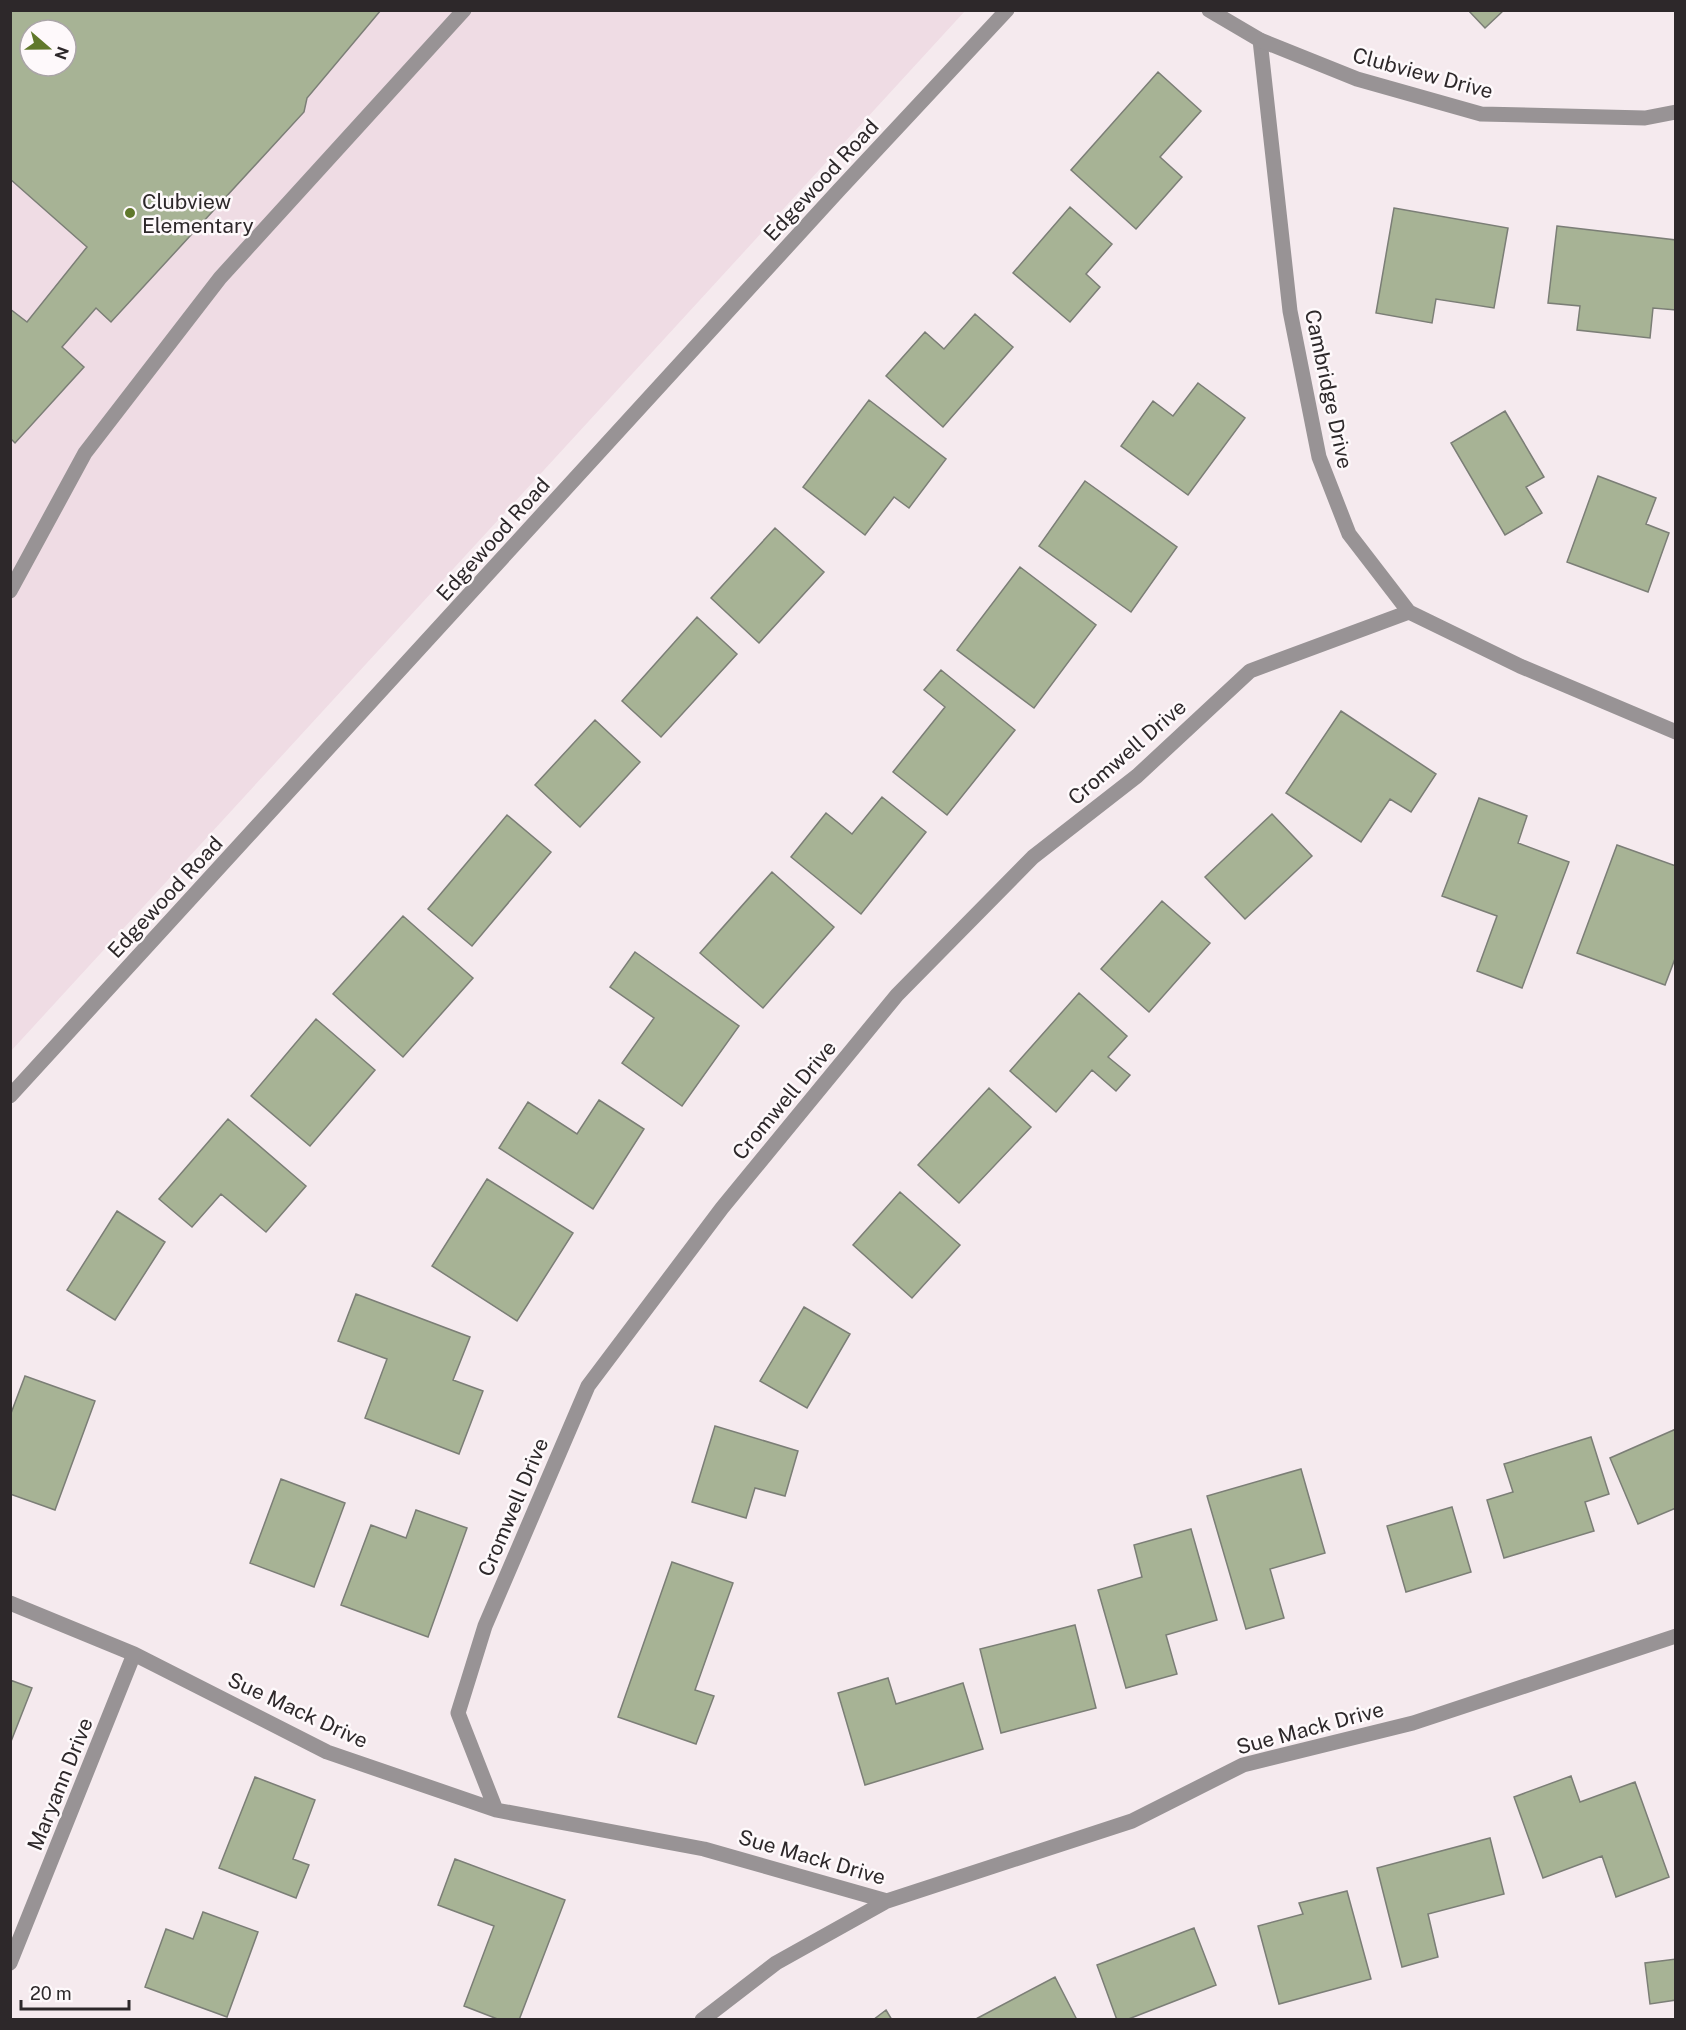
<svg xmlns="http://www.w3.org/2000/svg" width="1686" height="2030" viewBox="0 0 1686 2030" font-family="'Public Sans',sans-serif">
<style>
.built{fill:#efdce4;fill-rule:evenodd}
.building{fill:#a7b395;stroke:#7b7e76;stroke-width:1.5;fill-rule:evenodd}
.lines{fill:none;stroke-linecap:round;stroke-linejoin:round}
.service{stroke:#989395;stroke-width:15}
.minor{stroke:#989395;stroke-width:15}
.tertiary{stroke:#989395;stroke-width:15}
.poi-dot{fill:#60782b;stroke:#fef9fb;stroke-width:2}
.labels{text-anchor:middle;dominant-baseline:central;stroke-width:5;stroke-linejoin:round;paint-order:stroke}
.street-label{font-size:21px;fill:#2d282a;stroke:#fef9fb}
.poi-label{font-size:21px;fill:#2d282a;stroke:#fef9fb;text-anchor:start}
</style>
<rect width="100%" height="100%" fill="#f5eaee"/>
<path class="built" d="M11,11H965L11,1051ZM30,30H66V66H30Z"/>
<path class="building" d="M10,10H381L307,98L304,112L111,322L96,308L62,347L84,367L15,443L10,438V309L27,322L87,247L10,179ZM30,30H66V66H30Z
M1468,10H1504L1485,28Z
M1158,72L1201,111L1160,157L1182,177L1136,229L1071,170Z
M1070,207L1112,244L1086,274L1100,287L1070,322L1013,273Z
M1394,208L1508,228L1494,308L1436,299L1432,323L1376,313Z
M1557,226L1676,240V310L1653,308L1650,338L1577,330L1580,306L1548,303Z
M975,314L1013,347L943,427L886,376L925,332L944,349Z
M1198,383L1245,418L1188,495L1121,446L1153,401L1173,416Z
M869,400L946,459L909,508L894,497L865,535L803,487Z
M1505,411L1544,477L1526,487L1542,513L1505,535L1451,443Z
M1598,476L1656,498L1646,524L1669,533L1648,592L1567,562Z
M1085,481L1177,547L1131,612L1039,546Z
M775,528L824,572L759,643L711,598Z
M1020,567L1096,625L1034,708L957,650Z
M697,617L737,654L661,737L622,701Z
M941,670L1015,730L947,815L893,772L945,707L924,690Z
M1341,711L1436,774L1411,812L1390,799L1361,842L1286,793Z
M595,720L640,762L580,827L535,785Z
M882,797L926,832L861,914L791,857L826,813L852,834Z
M1479,798L1527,816L1518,843L1569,862L1522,988L1477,971L1497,916L1442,896Z
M1272,814L1312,856L1245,919L1205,877Z
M507,815L551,852L472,946L428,909Z
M1617,845L1676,866V956L1665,985L1577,953Z
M772,872L834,927L763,1008L700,953Z
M1162,901L1210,943L1149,1012L1101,969Z
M403,916L473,978L403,1057L333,994Z
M635,952L739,1026L682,1106L622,1063L654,1018L610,987Z
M1079,993L1127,1036L1108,1057L1130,1075L1116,1091L1092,1070L1056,1112L1010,1071Z
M316,1019L375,1070L310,1146L251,1096Z
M989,1088L1031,1127L959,1203L918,1165Z
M599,1100L644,1129L593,1209L499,1148L528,1102L577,1134Z
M228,1119L306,1186L266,1232L221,1194L192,1227L159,1199Z
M487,1179L573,1233L517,1321L432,1266Z
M900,1192L960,1245L912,1298L853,1245Z
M117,1211L165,1242L115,1320L67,1290Z
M356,1294L470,1337L453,1380L483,1391L459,1454L365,1418L387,1359L338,1341Z
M804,1307L850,1334L807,1408L760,1381Z
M25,1376L95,1401L55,1510L10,1494V1416Z
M715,1426L798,1451L785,1496L755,1488L746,1518L692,1502Z
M1676,1429V1508L1638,1524L1610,1458Z
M1591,1437L1609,1494L1585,1502L1594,1531L1504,1558L1487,1500L1513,1492L1504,1464Z
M1301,1469L1325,1553L1270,1569L1284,1618L1246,1629L1207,1496Z
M281,1479L345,1503L314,1587L250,1563Z
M1452,1507L1471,1572L1406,1592L1387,1526Z
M416,1510L467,1528L428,1637L341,1605L371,1525L406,1538Z
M1191,1529L1217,1620L1166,1635L1177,1674L1126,1688L1098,1590L1142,1577L1134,1545Z
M672,1562L733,1583L695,1690L714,1696L696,1744L618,1717Z
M1075,1625L1096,1708L1001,1733L980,1649Z
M888,1678L896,1704L963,1683L983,1749L865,1785L838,1693Z
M10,1680L32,1688L10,1744Z
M1571,1776L1580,1802L1635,1782L1669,1877L1616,1897L1602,1856L1543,1878L1514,1797Z
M255,1777L315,1800L293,1859L309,1865L296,1898L219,1868Z
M1490,1838L1504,1894L1428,1914L1438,1957L1402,1967L1377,1868Z
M455,1859L565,1900L519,2020H500L464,2006L494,1926L438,1905Z
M1347,1891L1371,1979L1279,2004L1258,1926L1303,1914L1299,1903Z
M203,1912L258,1932L227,2017L145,1987L166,1929L193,1939Z
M1194,1928L1216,1985L1126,2020H1117L1097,1965Z
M1676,1959V2000L1650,2004L1645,1963Z
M1055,1977L1077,2020H974Z
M886,2010L892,2020H873Z"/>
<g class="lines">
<path class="service" d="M10,591L85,453L220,278L464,10"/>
<path class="minor" d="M1260,40L1290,311L1319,457L1349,534L1409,612L1520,666L1676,732
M10,1603L134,1654L327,1752L496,1810L704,1849L887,1901L1132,1821L1243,1765L1413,1723L1676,1636
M496,1810L458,1713L485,1626L588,1386L722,1208L897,995L1033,857L1137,776L1250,671L1409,612
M10,1963L134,1654
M702,2020L776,1963L887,1901"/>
<path class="tertiary" d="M1209,10L1260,40L1357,79L1481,114L1645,118L1676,112
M10,1096L839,190L1007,10"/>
</g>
<circle class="poi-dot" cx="130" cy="213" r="6"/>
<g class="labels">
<g class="street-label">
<text transform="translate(1423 73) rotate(15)">Clubview Drive</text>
<text transform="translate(821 180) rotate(-47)">Edgewood Road</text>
<text transform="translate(1329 389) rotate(78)">Cambridge Drive</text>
<text transform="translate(493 539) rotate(-48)">Edgewood Road</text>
<text transform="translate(1127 752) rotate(-41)">Cromwell Drive</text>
<text transform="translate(165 897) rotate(-47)">Edgewood Road</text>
<text transform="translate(784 1100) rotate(-50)">Cromwell Drive</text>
<text transform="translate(513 1507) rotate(-67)">Cromwell Drive</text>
<text transform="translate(298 1710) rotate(25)">Sue Mack Drive</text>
<text transform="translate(1310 1728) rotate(-15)">Sue Mack Drive</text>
<text transform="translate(60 1784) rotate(-68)">Maryann Drive</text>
<text transform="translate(812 1857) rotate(16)">Sue Mack Drive</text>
</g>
<g class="poi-label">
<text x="142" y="201">Clubview<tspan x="142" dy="24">Elementary</tspan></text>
</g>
</g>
<rect width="1686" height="2030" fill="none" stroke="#2d282a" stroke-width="24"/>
<g transform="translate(48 48) rotate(110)"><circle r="28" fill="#fef9fb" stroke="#aaa5a7" stroke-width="1.5"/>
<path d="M0-4.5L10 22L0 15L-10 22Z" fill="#60782b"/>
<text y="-9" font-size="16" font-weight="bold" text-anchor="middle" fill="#2d282a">N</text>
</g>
<path d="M21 2000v9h108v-9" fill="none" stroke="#2d282a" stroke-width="3"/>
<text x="30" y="2000" font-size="18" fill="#2d282a" stroke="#fef9fb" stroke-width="4.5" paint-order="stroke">20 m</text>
</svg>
